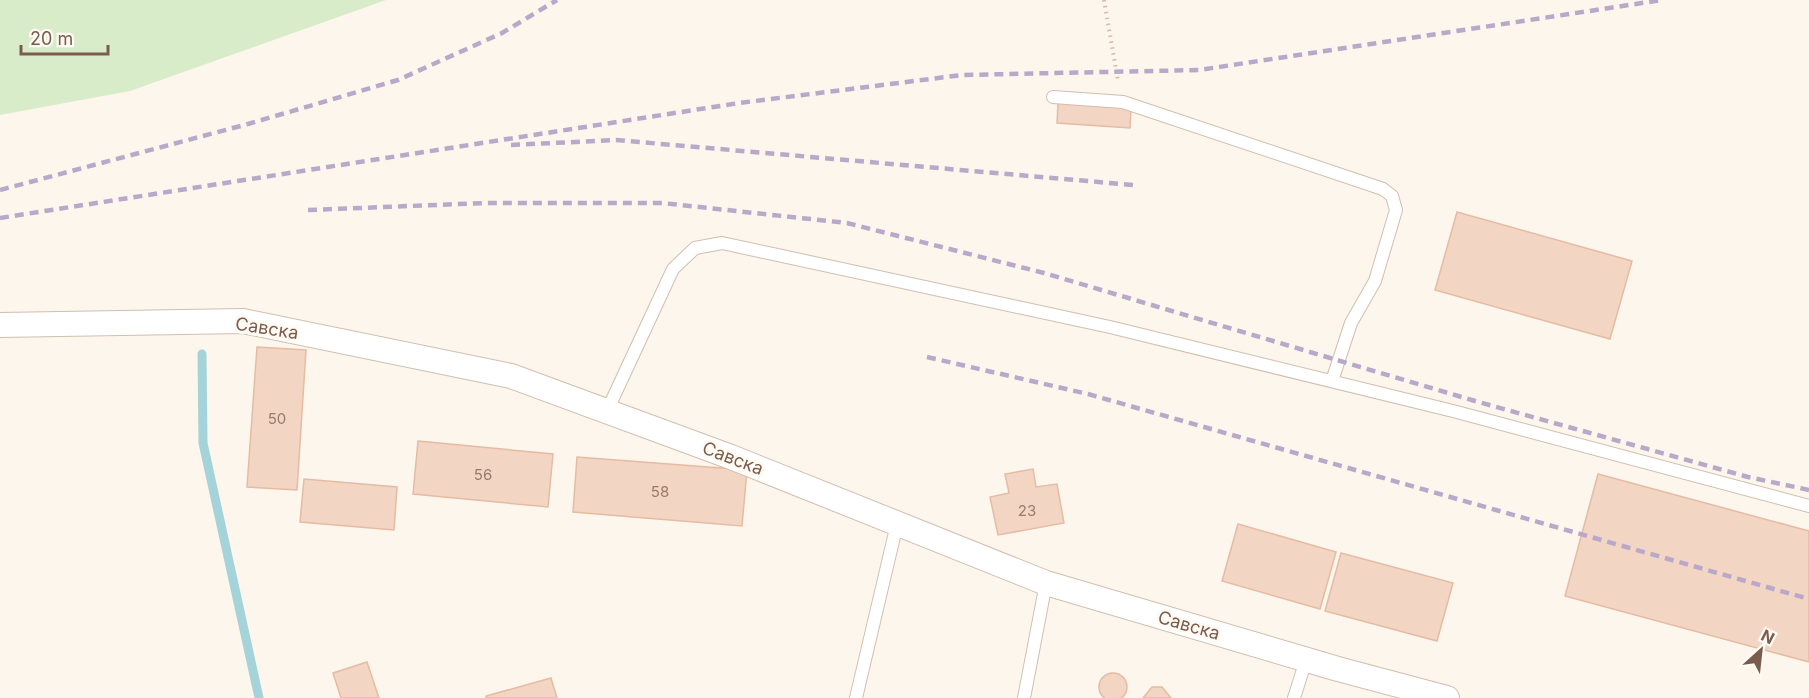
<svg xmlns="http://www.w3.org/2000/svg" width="1809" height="698" viewBox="0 0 1809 698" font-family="Inter,sans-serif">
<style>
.green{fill:#d8ecc9}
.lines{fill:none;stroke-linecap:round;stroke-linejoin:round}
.stream{stroke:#a5d3da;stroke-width:9}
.building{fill:#f3d5c3;stroke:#e6bba3;stroke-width:1.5}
.lane-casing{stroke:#d1beb0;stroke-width:14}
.street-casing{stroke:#d1beb0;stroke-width:26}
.path{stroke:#d9b8a5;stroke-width:4;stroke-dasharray:1.5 4.5;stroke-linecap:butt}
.lane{stroke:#fff;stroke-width:12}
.street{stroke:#fff;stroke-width:24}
.rail{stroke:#b9a8c9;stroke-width:4.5;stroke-dasharray:9 6;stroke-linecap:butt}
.labels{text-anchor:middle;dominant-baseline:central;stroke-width:6;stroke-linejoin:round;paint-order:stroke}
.number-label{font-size:15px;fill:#987a6a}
.street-label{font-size:18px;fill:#7a5c4d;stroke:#fffaf3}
</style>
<rect width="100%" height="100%" fill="#fdf6ec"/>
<path class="green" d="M0,0H386L130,91L0,115Z"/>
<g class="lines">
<path class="stream" d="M202,354L203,443L259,698"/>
</g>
<path class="building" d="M1058,103L1131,108L1130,128L1057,123Z
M1457,212L1632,261L1610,339L1435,290Z
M257,347L306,350L297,490L247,487Z
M418,441L553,454L548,507L413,494Z
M577,457L747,470L742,526L573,512Z
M1033,469L1036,487L1057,484L1064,523L998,535L990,497L1009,493L1005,474Z
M1598,474L1809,531V662L1565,596Z
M304,479L397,487L394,530L300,522Z
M1238,524L1336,552L1320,609L1222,581Z
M1341,553L1453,583L1437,641L1325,611Z
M367,662L379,698H341L333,673Z
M1099 687a14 14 0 1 1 28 0a14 14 0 1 1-28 0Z
M551,678L557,698H486V696Z
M1152,687H1162L1171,698H1143Z"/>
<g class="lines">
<defs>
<path id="lane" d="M1053,97L1123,102L1383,189L1392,196L1396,210L1375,281L1351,323L1332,381
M607,411L673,269L695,248L722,243L1110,327L1453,411L1809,506
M856,698L897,524
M1024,698L1046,583
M1294,698L1306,660"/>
<path id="street" d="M0,325L243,321L511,376L731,457L1046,583L1338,669L1447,698"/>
</defs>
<use href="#lane" class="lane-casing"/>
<use href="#street" class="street-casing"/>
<path class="path" d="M1104,0L1118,81"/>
<use href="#lane" class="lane"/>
<use href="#street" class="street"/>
<path class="rail" d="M511,145L616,140L1133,185
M0,190L248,124L398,80L502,33L557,0
M308,210L486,203H662L847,223L1044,273L1475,401L1748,477L1809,490
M0,218L739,103L962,75L1199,70L1662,0
M927,357L1088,394L1809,599"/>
</g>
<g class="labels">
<g class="number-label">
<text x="277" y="418">50</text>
<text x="483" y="474">56</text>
<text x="660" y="491">58</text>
<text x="1027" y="510">23</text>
</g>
<g class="street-label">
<text transform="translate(267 328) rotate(9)">Савска</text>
<text transform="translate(733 458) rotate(21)">Савска</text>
<text transform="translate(1189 625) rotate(16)">Савска</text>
</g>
</g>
<g transform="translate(1761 650) rotate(27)" stroke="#fffaf3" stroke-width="4.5" paint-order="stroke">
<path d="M0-4.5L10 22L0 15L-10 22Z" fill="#7a5c4d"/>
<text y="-9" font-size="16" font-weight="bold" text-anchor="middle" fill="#7a5c4d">N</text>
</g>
<path d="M21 45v9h87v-9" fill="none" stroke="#7a5c4d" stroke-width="3"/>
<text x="30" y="45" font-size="18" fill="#7a5c4d" stroke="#fffaf3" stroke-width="4.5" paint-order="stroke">20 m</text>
</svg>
